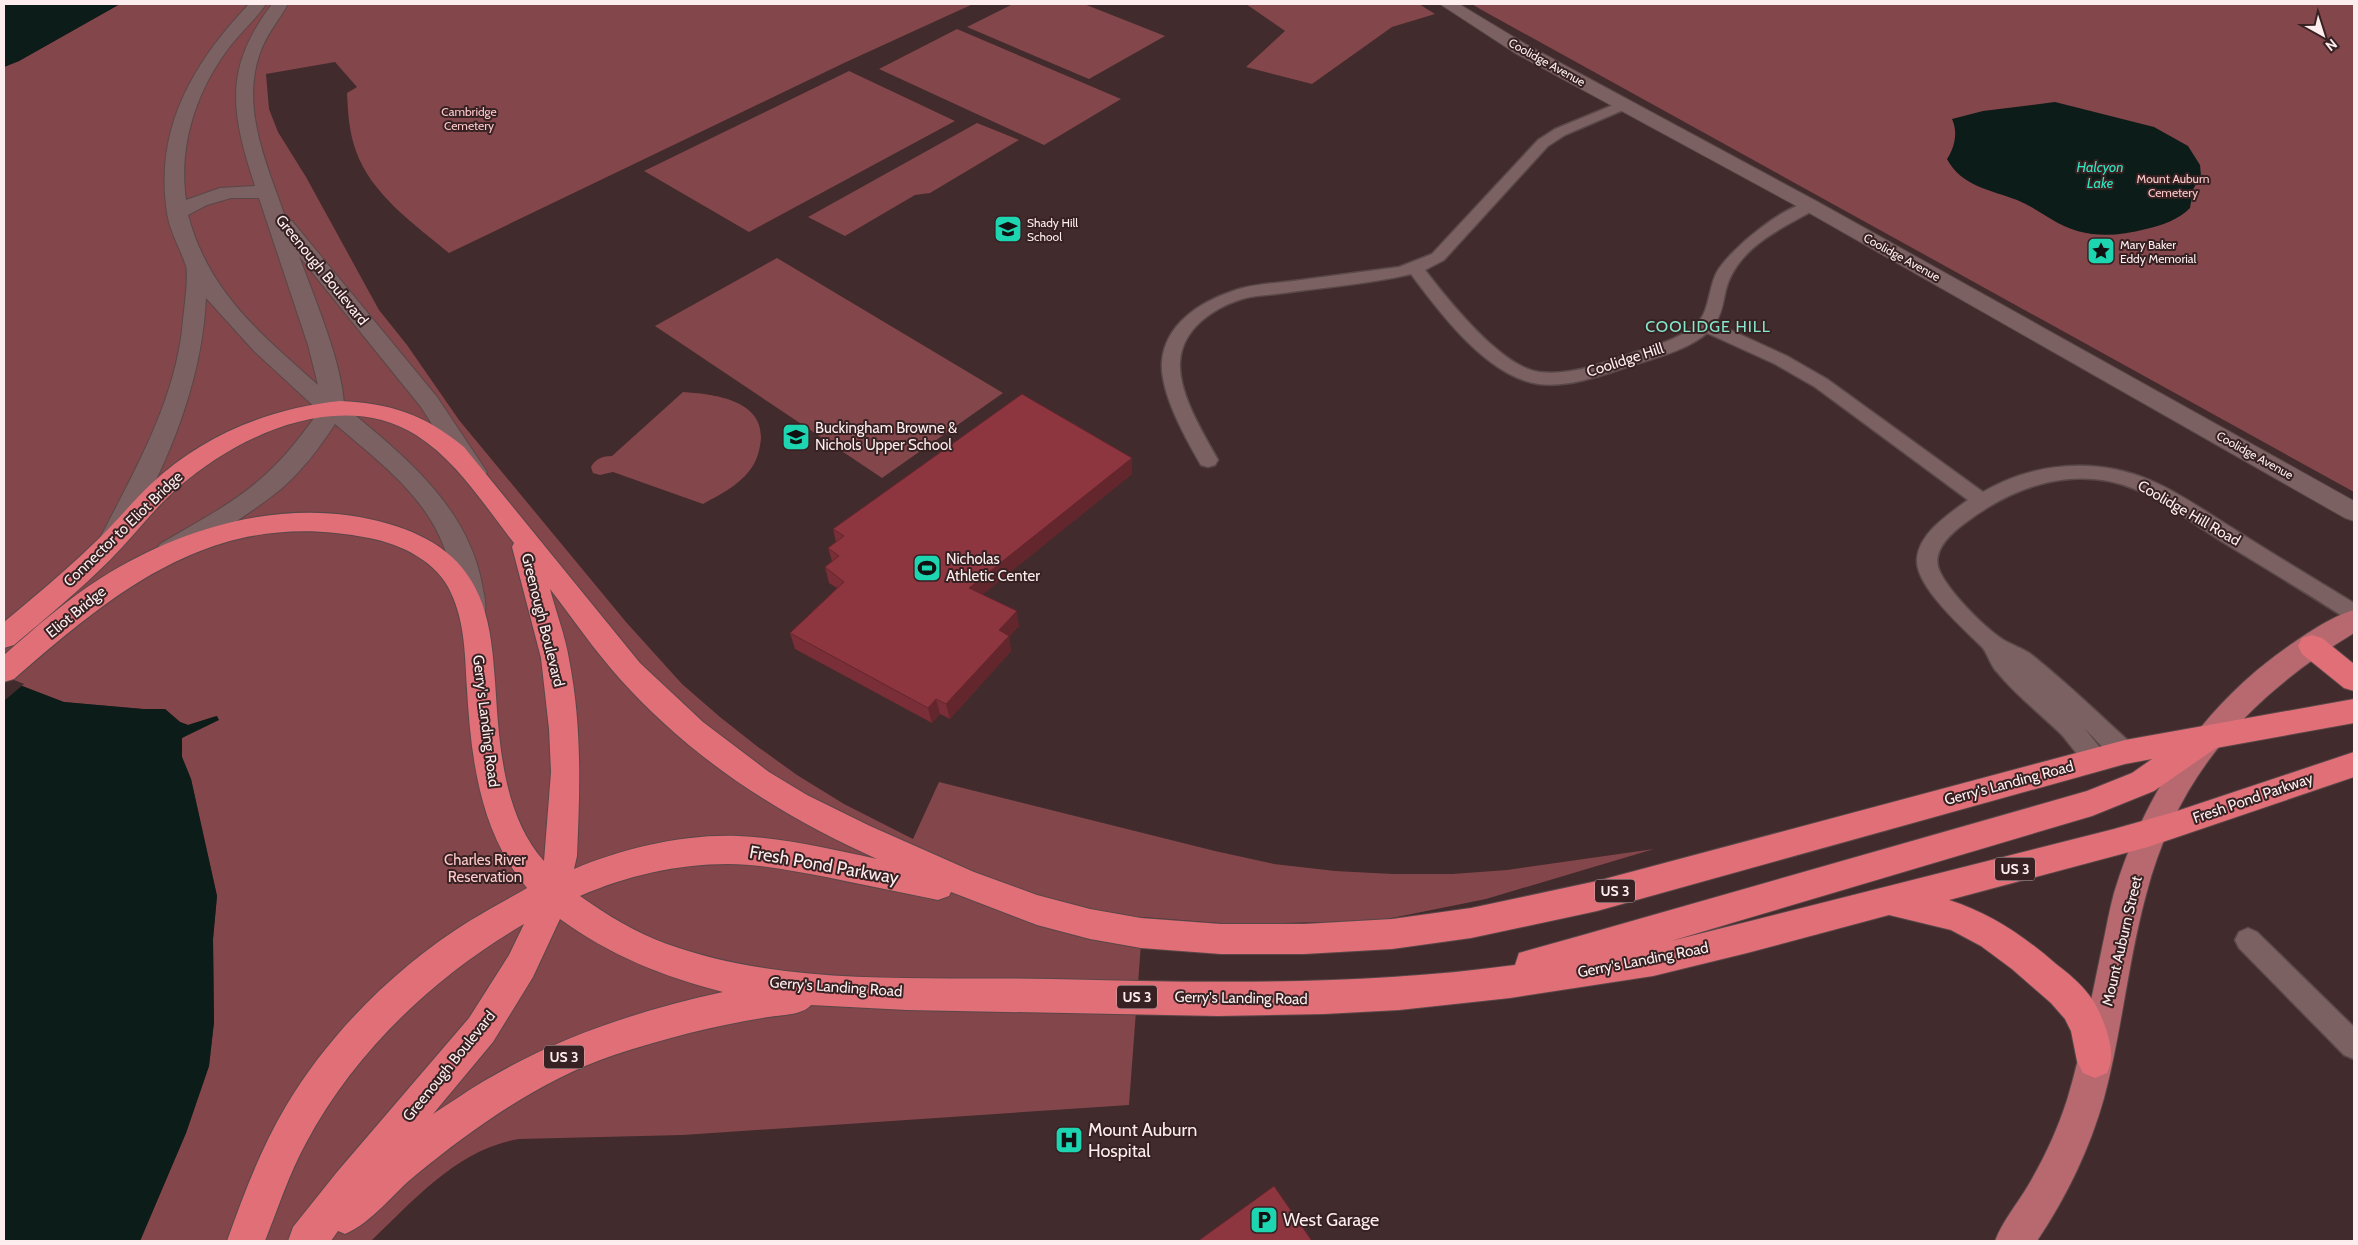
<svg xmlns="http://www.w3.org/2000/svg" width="2358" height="1245" viewBox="0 0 2358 1245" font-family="Cabin,sans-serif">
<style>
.green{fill:#83464b}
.water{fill:#0c1c18}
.pier{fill:#412b2c}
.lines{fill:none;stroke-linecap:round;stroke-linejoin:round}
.street-casing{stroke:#5a4748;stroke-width:3}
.secondary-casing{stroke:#5a4748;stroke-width:2}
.primary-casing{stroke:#5a4748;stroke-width:2}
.highway-casing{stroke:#5a4748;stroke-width:2}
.street{fill:#7b6162;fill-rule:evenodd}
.secondary{fill:#7b6162;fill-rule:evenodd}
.primary{fill:#b8696f;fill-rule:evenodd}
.highway{fill:#e06f78;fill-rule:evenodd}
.wall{fill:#7a2e37}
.shaded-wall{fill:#63262d}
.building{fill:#8e3640;stroke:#63262d}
.labels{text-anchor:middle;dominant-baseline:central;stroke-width:4;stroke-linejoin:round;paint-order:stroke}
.far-street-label{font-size:12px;fill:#fdedee;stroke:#372122}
.far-park-label{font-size:12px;fill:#fdc9ca;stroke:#372122}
.far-poi-label{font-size:12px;fill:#fdedee;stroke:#372122;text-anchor:start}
.far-water-label{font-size:14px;font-style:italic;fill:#31e8c2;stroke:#372122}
.shield{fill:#372122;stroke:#c2b0b1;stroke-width:1}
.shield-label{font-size:14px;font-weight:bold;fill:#fdedee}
.street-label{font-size:15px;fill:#fdedee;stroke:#372122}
.poi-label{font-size:15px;fill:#fdedee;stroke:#372122;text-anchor:start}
.park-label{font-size:15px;fill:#fdc9ca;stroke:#372122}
.neighbourhood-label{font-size:16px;letter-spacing:1px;fill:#85e6cc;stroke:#372122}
.near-street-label{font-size:18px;fill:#fdedee;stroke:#372122}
.near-poi-label{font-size:18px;fill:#fdedee;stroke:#372122;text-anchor:start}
</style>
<rect width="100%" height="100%" fill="#412b2c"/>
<path class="green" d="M120,4H973L844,63L449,253C415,225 371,194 356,151C349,132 348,113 347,93L357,87L335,62L266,74L269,109L278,132L306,177L379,310L407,345L459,420L626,622L682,684L720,717L758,747L797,775L844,804L913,839L939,782L1215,851L1274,864L1335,871L1393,874H1452L1507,870L1654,849L1486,899L1377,921L1230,924L1143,917L1129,1105L683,1135L519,1139C458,1149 414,1200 371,1241H140L186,1133L209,1066L214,1022L213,939L217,896L191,779L182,757V738L216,716L188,725L180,722L165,709H143L63,702L4,679V67L19,61Z
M1013,4H1084L1165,36L1089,79L967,27Z
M1246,4H1419L1435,14L1392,27L1312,84L1246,67L1285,31Z
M1472,4H2354V492L1480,9Z
M957,29L1121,99L1044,145L879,69Z
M849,71L955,121L749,232L644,171Z
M977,123L1019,140L930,193L915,195L845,236L808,217Z
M777,258L1003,393L882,478L655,326Z
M683,392C712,394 762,399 761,438C760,450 757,461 750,470C738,486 719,495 703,504L613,472L600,475L593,473L591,467C595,459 603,456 612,456Z"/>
<path class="water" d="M4,4H120L19,61L4,67Z
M2055,102L2154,127L2188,146L2200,165L2201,176L2189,196H2192L2190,208C2178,220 2163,225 2146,229C2111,238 2082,238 2051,219C2040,212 2029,205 2017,200C1991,190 1961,186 1947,159C1955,147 1958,132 1952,119L1983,111Z
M4,679L64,702L143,709H165L180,722L188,725L217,716L219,720L182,738V757L191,779L217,896L213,939L214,1022L209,1066L186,1133L140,1241H4Z"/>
<path class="pier" d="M4,676L24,684L4,701Z"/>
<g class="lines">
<defs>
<path id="street" d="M1623,101L1630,105L1628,108L1565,135L1548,146L1444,260L1425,270C1448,300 1501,367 1539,372C1568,376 1601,364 1628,355C1651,346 1682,340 1699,321C1709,311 1709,286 1717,272C1729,250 1792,197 1816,203L1819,206L1816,209C1784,227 1742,245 1728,283C1723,296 1724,311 1715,323L1787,356L1827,379L1983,492C2034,462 2097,457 2152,481C2182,494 2209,514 2237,531C2276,556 2315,579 2354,603V621L2347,619C2305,592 2263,567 2221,541C2194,524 2167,503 2137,490C2077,464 2015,485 1965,523C1950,534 1930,552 1940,572C1950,593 1983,626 2002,639C2011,645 2023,648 2032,655C2067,683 2100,715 2133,745L2137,752L2133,759C2114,765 2098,741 2085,729L2109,759L2105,766C2085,773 2073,746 2060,733C2039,713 2015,694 1997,672C1990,665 1988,653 1981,646C1963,628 1915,586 1917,559C1919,533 1949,514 1968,500L1815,387L1775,364L1707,333C1686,351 1654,358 1627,367C1600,376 1567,388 1538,384C1487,376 1440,313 1411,274C1370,284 1326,287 1284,293C1271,295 1255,295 1242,299C1213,308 1182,329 1180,362C1178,393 1203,433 1218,460L1215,465L1208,467L1201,465C1186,439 1160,393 1162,362C1165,324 1200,302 1233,291C1254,283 1285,283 1308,279C1338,275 1369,271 1399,267L1432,254L1538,140L1555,129Z
M2248,928L2257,932L2354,1027V1059L2344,1055L2239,948L2235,940L2239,932Z"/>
<path id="secondary" d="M249,4H266C256,19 242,31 231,45C197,89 178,144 186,200L220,188L255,186C231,112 223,69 272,4H288C279,20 266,35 260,53C240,109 268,167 286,219L292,221L437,397L487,472L484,478L475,481L466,478L421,407L299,256C314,297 343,365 344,406C402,454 467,505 482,584C484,596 488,607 483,617L473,620L463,617C456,605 457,590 454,576C451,566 448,556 444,547C425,495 375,458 335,424C320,447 302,471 281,489C249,515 213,536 178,558L169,561L160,558L156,551L160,544C195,523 235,503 265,475C286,456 303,434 319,411L254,351L206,298C202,386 165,470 121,547L112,549L103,547L99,540C133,474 173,405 182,330C183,317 189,277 186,266C180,248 170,232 167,213C154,129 193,63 249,4ZM231,198H259L308,345L318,385C260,333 209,293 188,215L207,205Z
M1440,4H1459L1527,45L1818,202L2354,501V521L2345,518L1804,210L1515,53Z"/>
<path id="primary" d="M2354,610V633C2250,696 2177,774 2146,895C2128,961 2122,1031 2104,1098C2090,1148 2066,1198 2037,1241H1995C2002,1222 2015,1207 2026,1189C2043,1161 2057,1131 2067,1100C2082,1051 2091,999 2102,948C2106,930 2109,911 2114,893C2140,807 2187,730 2255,672C2279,652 2325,618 2354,610Z"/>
<path id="highway" d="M340,401C390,403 424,414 464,447L640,663L703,722L769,772L807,795L870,826L974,872L1037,895L1090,909L1141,918L1221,924H1304L1392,919L1471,908L1597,881L2125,740L2354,699V723L2216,748L2154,791L2092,816L1671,941L2114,829L2174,812L2354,752V777L2148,847L1949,900C1990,913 2024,936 2056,964C2068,973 2080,983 2089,995C2097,1005 2102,1018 2106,1029C2111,1045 2114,1058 2107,1073L2095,1078L2083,1073L2077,1061L2071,1031L2065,1019L2051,1003L2012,969L1981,946L1951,930L1889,915L1747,953L1653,976L1510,998L1399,1010L1324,1014L1218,1016L907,1010L811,1005C803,1015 781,1015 768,1017C716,1025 665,1038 614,1055C541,1080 476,1126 417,1174C393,1193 373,1222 345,1234L338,1231L331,1241H288L293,1227L337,1172L469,1018L509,955L524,924C435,976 355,1051 306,1143C289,1174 278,1208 265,1241H227C243,1196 261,1148 286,1106C330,1032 398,965 471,920C489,909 508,899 527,888C480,833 471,759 467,689C465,657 465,622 451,593C438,562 401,544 369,538C218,507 121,586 14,679L4,682V655C35,628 66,600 101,578C185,525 292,495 389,524C433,537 466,559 482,603C491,628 493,655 495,681C499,740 502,814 544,861L551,772L549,729L541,658L512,547L514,543C484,505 457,461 416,435C341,388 240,434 180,486C154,508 134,536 110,560C80,590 47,617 14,645L4,648V622C33,598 63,573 90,547C112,527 130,504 151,484C203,435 270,408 340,401ZM550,589C573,619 595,651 620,679C692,759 779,815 877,859C831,849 784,838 738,836C683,834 624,848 574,869L577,856C580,788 582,726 569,659C565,635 556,612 550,589ZM2152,759L2132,773L2087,791L1583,935L1519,953L1515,965C1360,986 1208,983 1052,979C925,976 789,988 667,944C636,933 607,915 580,896C626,876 677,864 728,864C761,864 794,871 826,877C863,885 901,892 938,900L949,896L951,892L1037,925L1090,939L1141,948L1221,954H1304L1392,949L1471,938L1597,911L2125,764ZM560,919C609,955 664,977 723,992C640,1010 558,1037 484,1081C467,1091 450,1103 433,1114L493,1042L533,977Z
M2312,635L2322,638L2354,664V691L2344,688L2302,654L2298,646L2302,638Z"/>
</defs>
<use href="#street" class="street-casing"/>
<use href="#secondary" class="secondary-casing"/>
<use href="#primary" class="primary-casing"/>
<use href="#highway" class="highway-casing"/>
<use href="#street" class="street"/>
<use href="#secondary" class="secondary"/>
<use href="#primary" class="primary"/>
<use href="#highway" class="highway"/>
</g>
<path class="wall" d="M1132,474L983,594L1019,626L1009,637L1011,651L950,719L940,714L932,723L795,649L790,633L837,588L829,583L825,567L832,561L828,548L836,542L833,529Z"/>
<path class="shaded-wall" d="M1132,458V474L972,603L969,588Z
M1017,611L1019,626L1009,637L1011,651L950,719L946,704L999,630Z
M936,699L940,714L932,723L928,708Z"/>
<path class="building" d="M1022,394L1132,458L969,588L1017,611L999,630L1009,636L946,704L936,699L928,708L790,633L844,582L825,567L839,556L828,548L844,536L833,529Z
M1274,1186L1312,1241H1198Z"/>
<defs>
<symbol id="school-square" viewBox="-11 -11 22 22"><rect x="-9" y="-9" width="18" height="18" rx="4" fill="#1dd5b1" stroke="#372122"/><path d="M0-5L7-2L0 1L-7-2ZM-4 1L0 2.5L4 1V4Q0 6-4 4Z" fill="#111"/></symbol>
<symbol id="sight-square" viewBox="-11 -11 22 22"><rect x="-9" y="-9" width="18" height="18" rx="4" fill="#1dd5b1" stroke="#372122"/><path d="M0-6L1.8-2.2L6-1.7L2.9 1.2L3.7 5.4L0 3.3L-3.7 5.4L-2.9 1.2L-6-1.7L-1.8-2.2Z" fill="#111"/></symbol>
<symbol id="stadium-square" viewBox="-11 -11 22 22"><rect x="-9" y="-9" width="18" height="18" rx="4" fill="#1dd5b1" stroke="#372122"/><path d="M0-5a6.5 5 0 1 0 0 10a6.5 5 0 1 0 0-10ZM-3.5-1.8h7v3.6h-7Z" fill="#111"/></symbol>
<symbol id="hospital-square" viewBox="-11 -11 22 22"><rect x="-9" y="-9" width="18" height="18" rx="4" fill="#1dd5b1" stroke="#372122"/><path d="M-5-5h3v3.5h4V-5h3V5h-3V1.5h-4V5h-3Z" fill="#111"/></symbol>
<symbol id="parking-square" viewBox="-11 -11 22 22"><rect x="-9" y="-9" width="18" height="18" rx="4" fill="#1dd5b1" stroke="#372122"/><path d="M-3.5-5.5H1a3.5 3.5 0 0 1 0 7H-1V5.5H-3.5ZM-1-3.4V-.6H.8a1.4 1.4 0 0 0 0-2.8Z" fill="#111"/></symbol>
</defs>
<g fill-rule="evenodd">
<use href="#school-square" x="992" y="213" width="32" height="32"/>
<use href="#sight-square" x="2085" y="235" width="32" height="32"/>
<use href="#school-square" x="780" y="421" width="32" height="32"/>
<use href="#stadium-square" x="911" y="552" width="32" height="32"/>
<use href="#hospital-square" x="1053" y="1124" width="32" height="32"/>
<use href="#parking-square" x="1248" y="1204" width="32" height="32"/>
</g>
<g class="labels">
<g class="far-street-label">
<text transform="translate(1547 62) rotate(29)">Coolidge Avenue</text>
<text transform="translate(1902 257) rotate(29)">Coolidge Avenue</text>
<text transform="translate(2255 455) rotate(29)">Coolidge Avenue</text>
</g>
<g class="far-park-label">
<text x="469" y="111">Cambridge<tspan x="469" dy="14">Cemetery</tspan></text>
<text x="2173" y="178">Mount Auburn<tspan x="2173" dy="14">Cemetery</tspan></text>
</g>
<g class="far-poi-label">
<text x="1027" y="222">Shady Hill<tspan x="1027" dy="14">School</tspan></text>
<text x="2120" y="244">Mary Baker<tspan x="2120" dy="14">Eddy Memorial</tspan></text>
</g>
<g class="far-water-label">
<text x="2100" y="167">Halcyon<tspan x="2100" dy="16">Lake</tspan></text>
</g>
<g class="shield">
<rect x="1995" y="857.5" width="40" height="23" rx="4"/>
<rect x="1595" y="879.5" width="40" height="23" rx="4"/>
<rect x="1117" y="985.5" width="40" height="23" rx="4"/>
<rect x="544" y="1045.5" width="40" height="23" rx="4"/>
</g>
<g class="shield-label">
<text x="2015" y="869">US 3</text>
<text x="1615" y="891">US 3</text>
<text x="1137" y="997">US 3</text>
<text x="564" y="1057">US 3</text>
</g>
<g class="street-label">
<text transform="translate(322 270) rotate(51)">Greenough Boulevard</text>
<text transform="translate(1625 360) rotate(-18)">Coolidge Hill</text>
<text transform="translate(2189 513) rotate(30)">Coolidge Hill Road</text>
<text transform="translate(123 529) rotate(-44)">Connector to Eliot Bridge</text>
<text transform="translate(76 612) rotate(-39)">Eliot Bridge</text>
<text transform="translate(543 620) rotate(76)">Greenough Boulevard</text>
<text transform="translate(486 721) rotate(83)">Gerry's Landing Road</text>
<text transform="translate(2009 783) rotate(-15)">Gerry's Landing Road</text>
<text transform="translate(2253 798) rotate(-19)">Fresh Pond Parkway</text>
<text transform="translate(2122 941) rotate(-77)">Mount Auburn Street</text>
<text transform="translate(1643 960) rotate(-11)">Gerry's Landing Road</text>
<text transform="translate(836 987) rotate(4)">Gerry's Landing Road</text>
<text transform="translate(1241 998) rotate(1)">Gerry's Landing Road</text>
<text transform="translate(449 1066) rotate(-51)">Greenough Boulevard</text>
</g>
<g class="poi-label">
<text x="815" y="428">Buckingham Browne &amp;<tspan x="815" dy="17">Nichols Upper School</tspan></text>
<text x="946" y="559">Nicholas<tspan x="946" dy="17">Athletic Center</tspan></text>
</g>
<g class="park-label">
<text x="485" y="860">Charles River<tspan x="485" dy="17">Reservation</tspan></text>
</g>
<g class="neighbourhood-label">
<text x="1708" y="326">COOLIDGE HILL</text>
</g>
<g class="near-street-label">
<text transform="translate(824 865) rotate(10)">Fresh Pond Parkway</text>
</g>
<g class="near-poi-label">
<text x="1088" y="1130">Mount Auburn<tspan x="1088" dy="21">Hospital</tspan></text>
<text x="1283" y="1220">West Garage</text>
</g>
</g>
<rect width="2358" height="1245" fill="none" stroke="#fdedee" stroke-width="10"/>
<g transform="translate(2323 35) rotate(141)" stroke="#372122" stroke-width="4" paint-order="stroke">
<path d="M0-4L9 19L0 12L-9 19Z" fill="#fdedee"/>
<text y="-8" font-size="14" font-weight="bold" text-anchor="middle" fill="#fdedee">N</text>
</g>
</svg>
